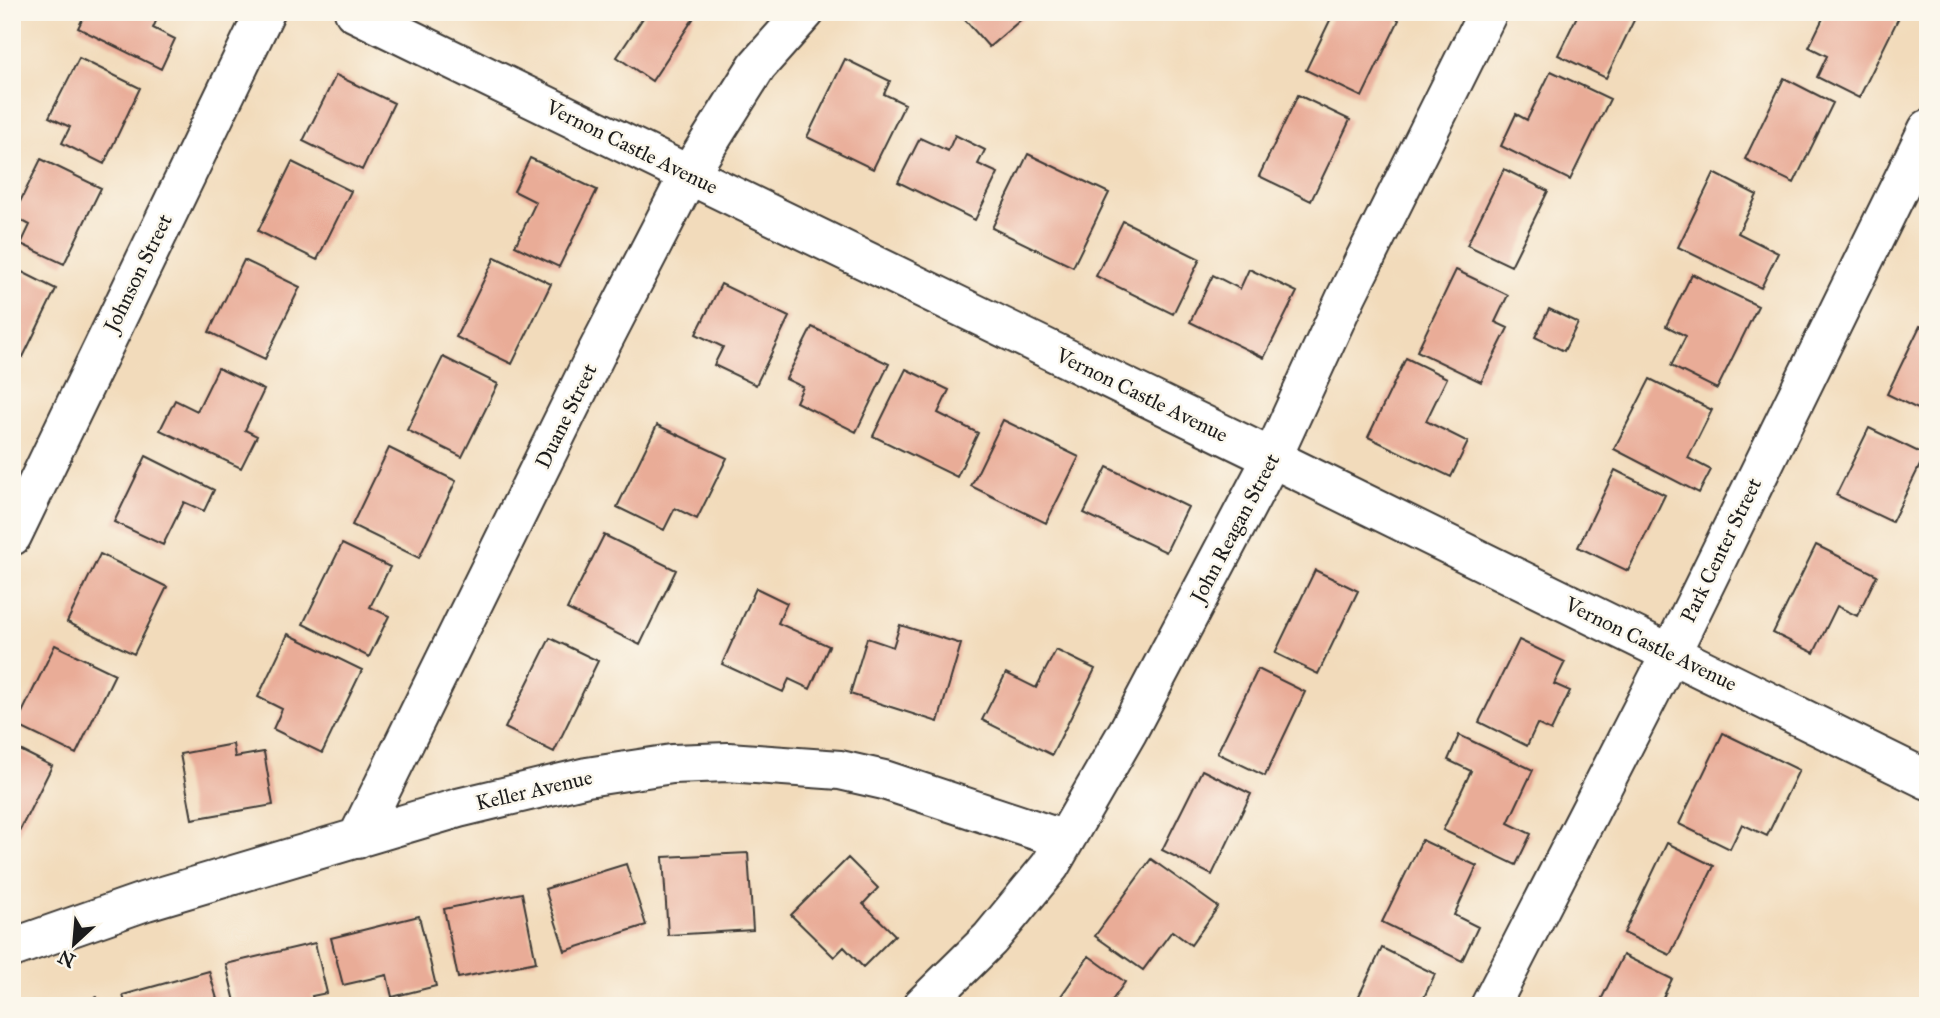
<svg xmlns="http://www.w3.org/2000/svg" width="1940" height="1018" viewBox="0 0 1940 1018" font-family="'IM FELL Great Primer',serif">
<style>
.building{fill:#e9ac97}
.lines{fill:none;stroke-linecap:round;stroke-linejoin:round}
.minor-casing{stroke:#3c3934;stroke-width:42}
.minor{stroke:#fff;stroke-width:38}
.labels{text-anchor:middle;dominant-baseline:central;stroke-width:5;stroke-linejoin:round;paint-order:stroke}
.street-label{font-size:21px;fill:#1c1c1c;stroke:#fbf7ec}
</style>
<rect width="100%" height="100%" fill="#fbf7ec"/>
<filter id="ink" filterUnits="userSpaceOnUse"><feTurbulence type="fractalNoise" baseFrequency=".0143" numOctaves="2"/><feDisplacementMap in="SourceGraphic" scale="14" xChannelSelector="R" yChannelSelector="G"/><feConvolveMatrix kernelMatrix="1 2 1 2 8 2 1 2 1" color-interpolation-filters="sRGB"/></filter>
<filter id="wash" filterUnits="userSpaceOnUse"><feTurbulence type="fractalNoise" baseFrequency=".00686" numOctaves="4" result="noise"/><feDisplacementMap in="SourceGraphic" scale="28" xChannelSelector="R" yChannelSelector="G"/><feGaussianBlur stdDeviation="1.57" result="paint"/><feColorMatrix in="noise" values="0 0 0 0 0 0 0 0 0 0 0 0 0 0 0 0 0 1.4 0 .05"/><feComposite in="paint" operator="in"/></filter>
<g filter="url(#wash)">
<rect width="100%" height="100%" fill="#f2dbbb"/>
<g id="blocks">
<path class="building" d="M86,12H160L153,28L175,39L161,69L78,28Z
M647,12H689L695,16L652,81L617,57Z
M958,12H1030L989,47Z
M1334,12H1384L1399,20L1362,97L1306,70Z
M1579,12H1638L1606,78L1558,55Z
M1826,12H1895L1900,15L1859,98L1817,77L1827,56L1809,47Z
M79,58L140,88L104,164L62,143L70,127L49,117Z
M845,59L890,81L884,94L905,104L873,169L807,137Z
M1551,71L1610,99L1570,180L1501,146L1516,114L1527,120Z
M336,75L394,103L362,170L303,141Z
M1784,78L1833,103L1794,183L1745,159Z
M1298,95L1350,120L1311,201L1259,176Z
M955,135L985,150L978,164L998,173L975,220L898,182L920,138L948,151Z
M1028,154L1109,193L1073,267L992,228Z
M530,158L597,190L559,267L515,246L536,202L514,191Z
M41,159L101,188L64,264L21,244L30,225L13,216Z
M292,162L351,191L317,260L258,231Z
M1504,169L1548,191L1511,266L1467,245Z
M1714,173L1757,195L1738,233L1778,253L1761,288L1678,247Z
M1123,221L1200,259L1173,314L1096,276Z
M495,257L551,284L512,364L456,337Z
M244,260L300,287L265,359L209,332Z
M12,267L56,289L23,357L12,351Z
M1249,269L1297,292L1264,358L1190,322L1213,275L1240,289Z
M1456,270L1508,295L1495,322L1508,328L1481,382L1417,351Z
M1692,274L1758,306L1717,389L1671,366L1686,336L1666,326Z
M721,284L789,317L756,385L714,365L723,347L696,334Z
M1549,309L1578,323L1564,351L1535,337Z
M1920,326L1928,330V414L1887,394Z
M812,327L889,364L856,432L796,402L803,387L786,379Z
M443,357L498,384L462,457L407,430Z
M1406,358L1447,378L1426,421L1468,442L1451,477L1368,437Z
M218,368L264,390L245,430L257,436L241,468L160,430L175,400L197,411Z
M906,369L949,390L938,413L978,433L957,477L873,436Z
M1650,379L1712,410L1688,458L1711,470L1699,493L1614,449Z
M1003,420L1079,457L1046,523L971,486Z
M657,425L727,458L697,519L675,508L664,530L617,507Z
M1869,428L1925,455L1892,522L1836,495Z
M389,448L456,481L419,558L352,525Z
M146,456L214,490L204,511L184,502L163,545L114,522Z
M1107,467L1188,507L1166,552L1084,513Z
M1615,470L1665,495L1628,571L1578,547Z
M604,535L676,570L640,645L567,609Z
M342,544L390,567L370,607L389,616L369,657L303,624Z
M1816,545L1877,575L1857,616L1837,606L1814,653L1773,633Z
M100,554L167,587L134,654L67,622Z
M1315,570L1358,591L1318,674L1275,653Z
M756,588L787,603L778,623L829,646L810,689L789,679L783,692L722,664Z
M900,625L961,644L938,722L850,694L867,638L893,647Z
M288,634L362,670L322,753L273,729L282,709L258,697Z
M550,638L598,661L554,752L505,728Z
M1519,640L1565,662L1554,684L1570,691L1551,731L1537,724L1527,746L1479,722Z
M55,645L115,674L76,754L16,725Z
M1056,650L1095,669L1052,755L982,720L1006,673L1036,688Z
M1258,669L1305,692L1265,776L1217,753Z
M1723,733L1799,770L1767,836L1742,824L1730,849L1679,824Z
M1459,735L1533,770L1508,823L1531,834L1516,865L1443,830L1471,771L1448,760Z
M233,744L235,757L264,752L273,805L192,819L180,754Z
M12,746L52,766L12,846Z
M1202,770L1251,794L1212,875L1162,850Z
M1422,840L1477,866L1454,915L1478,927L1462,961L1382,922Z
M1667,843L1714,866L1670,955L1624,933Z
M748,853L753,930L668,935L663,857Z
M848,858L878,888L863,904L895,935L863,967L844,947L834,957L791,915Z
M1151,859L1218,907L1191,945L1172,931L1143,970L1095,936Z
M626,864L646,925L565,951L545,889Z
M522,893L536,962L458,978L444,909Z
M419,916L436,986L392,997L387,975L343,985L331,938Z
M315,943L327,993L312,996L315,1006H236L226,964Z
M1382,948L1435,974L1420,1006H1354Z
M1623,955L1672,979L1659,1006H1598Z
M1089,956L1125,982L1111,1002L1117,1006H1054Z
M209,971L219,1006H126L123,995Z
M96,997L99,1006H74V1005Z"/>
</g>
</g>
<g filter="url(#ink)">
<use href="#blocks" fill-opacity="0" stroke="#3c3934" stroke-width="2"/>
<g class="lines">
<defs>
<path id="minor" d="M354,12L1272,458L1928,780
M12,536L265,12
M357,839L596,354L689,174L757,66L805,12
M12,948L146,901L458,808L587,777L672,764L728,762L840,770L884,780L1065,840
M922,1006L990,939L1050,866L1128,731L1272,458L1347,295L1488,12
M1490,1006L1671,653L1928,129"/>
</defs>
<use href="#minor" class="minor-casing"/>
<use href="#minor" class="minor"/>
</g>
</g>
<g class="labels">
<g class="street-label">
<text transform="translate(632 147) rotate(26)">Vernon Castle Avenue</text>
<text transform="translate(138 273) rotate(-64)">Johnson Street</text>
<text transform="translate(1142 395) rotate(26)">Vernon Castle Avenue</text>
<text transform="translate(566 416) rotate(-64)">Duane Street</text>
<text transform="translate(1235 528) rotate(-62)">John Reagan Street</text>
<text transform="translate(1721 550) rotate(-64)">Park Center Street</text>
<text transform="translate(1651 644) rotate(26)">Vernon Castle Avenue</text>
<text transform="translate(534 790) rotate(-13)">Keller Avenue</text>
</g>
</g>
<rect width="1940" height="1018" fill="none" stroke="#fbf7ec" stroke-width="42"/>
<g transform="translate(74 944) rotate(206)" stroke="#fbf7ec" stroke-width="5" paint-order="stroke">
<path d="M0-5L12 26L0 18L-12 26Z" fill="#1c1c1c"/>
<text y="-10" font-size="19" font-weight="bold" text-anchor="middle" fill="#1c1c1c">N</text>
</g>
</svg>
